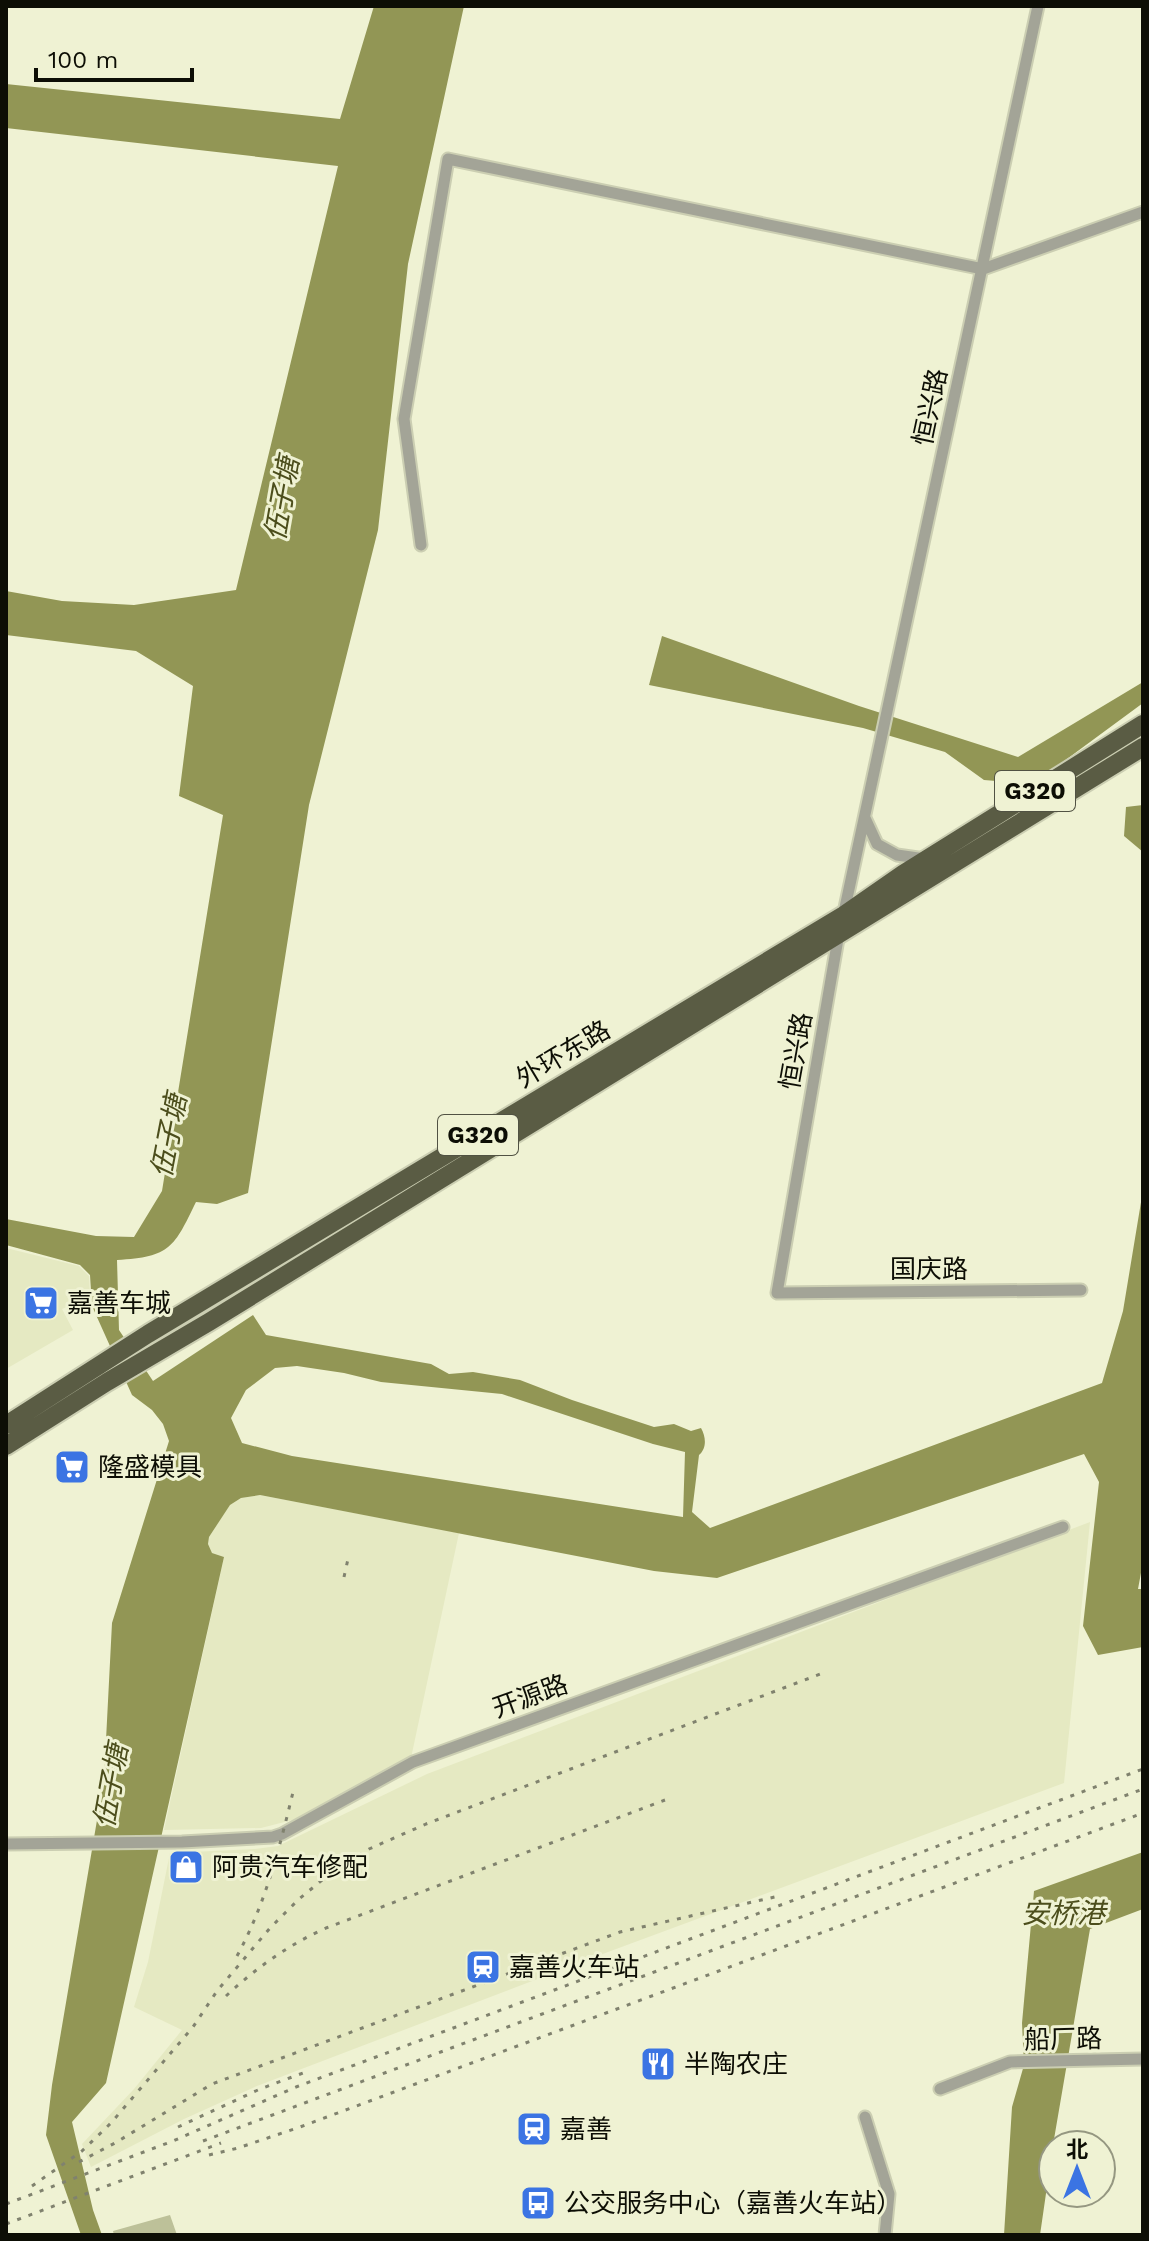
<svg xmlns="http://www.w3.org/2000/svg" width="1149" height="2241" viewBox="0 0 1149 2241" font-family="'Work Sans','Noto Sans SC',sans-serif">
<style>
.built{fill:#e5e9c2}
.green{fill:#bdc199}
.water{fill:#929655;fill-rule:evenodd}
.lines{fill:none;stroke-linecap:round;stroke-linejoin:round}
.minor-casing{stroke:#cbceb2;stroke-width:15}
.trunk-casing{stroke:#cbceb2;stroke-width:22}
.minor{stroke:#a3a497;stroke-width:11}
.trunk{stroke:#5a5c44;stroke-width:18}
.rail{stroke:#80826e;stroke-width:3;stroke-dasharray:4 8;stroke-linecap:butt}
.labels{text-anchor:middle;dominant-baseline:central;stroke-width:6;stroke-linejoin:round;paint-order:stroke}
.shield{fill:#eff2d3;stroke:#515243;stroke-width:2}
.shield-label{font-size:24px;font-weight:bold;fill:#0d0e05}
.street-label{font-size:26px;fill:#0d0e05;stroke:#eff2d3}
.poi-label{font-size:26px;fill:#0d0e05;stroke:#eff2d3;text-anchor:start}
.water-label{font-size:28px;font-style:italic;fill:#4c4e1c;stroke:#eff2d3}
</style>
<rect width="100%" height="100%" fill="#eff2d3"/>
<path class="built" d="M6,1248L79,1266L89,1276L90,1297L62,1309L73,1330L6,1369Z
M260,1495L459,1533L411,1758L300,1818L261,1828L164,1830L224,1557L212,1553L208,1544L209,1537L230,1505L241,1498Z
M1090,1522L1064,1783L608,1952L257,2086L184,2119L91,2167L82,2144L134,2089L182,2030L134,2007L148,1962L170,1853L255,1849L278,1846L427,1774Z"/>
<path class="green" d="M170,2215L177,2235H114L113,2231Z"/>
<path class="water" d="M374,6H464L408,264L378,530L309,805L248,1193L217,1204L196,1202C174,1247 171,1257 117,1260L119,1330L153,1381L253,1315L266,1335L431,1364L449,1374L473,1372L520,1380L572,1400L654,1427L674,1424L691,1431L701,1428C706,1437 707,1448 699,1455L692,1512L710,1528L1102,1383L1123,1311L1143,1190V1562L1138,1589H1143V1647L1098,1655L1083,1626L1099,1482L1084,1454L717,1578L654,1571L260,1495L241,1498L230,1505L209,1537L208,1544L212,1553L224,1557L106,2083L72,2122L93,2210L102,2235H81L46,2135L52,2085L104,1779L112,1623L169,1441L163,1424L152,1410L132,1395L92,1306L90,1275L80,1265L6,1245V1219L96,1236L134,1237L162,1191L223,815L179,796L193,686L136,651L6,635V591L62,601L134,605L236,590L338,166L6,128V84L340,119ZM297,1366L344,1373L381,1382L502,1394L653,1444L685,1452L683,1517L292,1456L242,1443L231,1418L246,1390L275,1368Z
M662,636L859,706L1018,757L1143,682V703L1033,784L984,780L945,752L863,728L649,685Z
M1143,805V852L1124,836L1126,807Z
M1143,1852V1909L1090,1929L1053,2145L1040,2235H1004L1012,2107L1024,2065L1022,2023L1034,1891Z"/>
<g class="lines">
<defs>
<path id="minor" d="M421,545L404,419L448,159L983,269L1143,212
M865,818L877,844L897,855L925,859
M843,917L1038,6
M839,933L777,1293L1081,1290
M6,1844L182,1842L273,1837L282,1834L413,1762L1063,1527
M940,2089L1010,2062L1143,2059
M865,2117L889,2194L885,2235"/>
<path id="trunk" d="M6,1425L148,1334L844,915L903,874L1143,724
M6,1446L107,1382L209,1322L1143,747"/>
</defs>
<use href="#minor" class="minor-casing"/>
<use href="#trunk" class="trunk-casing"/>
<use href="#minor" class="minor"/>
<use href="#trunk" class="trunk"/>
<path class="rail" d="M344,1577L348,1559
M237,1956C266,1903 280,1846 294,1788
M226,1996C256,1968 288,1945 326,1928L665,1800
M178,2127L260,2089L303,2073
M203,2141L1143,1789
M209,2155L238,2148L300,2127L1143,1813
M79,2162L115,2143L212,2084L620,1932L779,1896
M32,2186L82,2151L111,2123L193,2027L217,1991L270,1928L299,1899L332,1872L369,1849L426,1824L823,1673
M6,2204L173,2141L296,2087L1143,1769
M6,2224L221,2143"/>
</g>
<defs>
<symbol id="supermarket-square" viewBox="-11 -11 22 22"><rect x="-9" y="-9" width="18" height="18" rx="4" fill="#3b74e3" stroke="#eff2d3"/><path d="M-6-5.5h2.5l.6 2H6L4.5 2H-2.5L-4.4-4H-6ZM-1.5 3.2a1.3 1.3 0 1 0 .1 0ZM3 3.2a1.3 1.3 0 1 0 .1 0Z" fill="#fff"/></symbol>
<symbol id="shop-square" viewBox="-11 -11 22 22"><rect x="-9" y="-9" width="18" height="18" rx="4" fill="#3b74e3" stroke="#eff2d3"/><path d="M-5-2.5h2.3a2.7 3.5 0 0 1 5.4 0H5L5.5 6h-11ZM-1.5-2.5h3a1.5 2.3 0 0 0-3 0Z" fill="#fff"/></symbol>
<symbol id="station-square" viewBox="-11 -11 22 22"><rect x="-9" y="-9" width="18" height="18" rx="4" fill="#3b74e3" stroke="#eff2d3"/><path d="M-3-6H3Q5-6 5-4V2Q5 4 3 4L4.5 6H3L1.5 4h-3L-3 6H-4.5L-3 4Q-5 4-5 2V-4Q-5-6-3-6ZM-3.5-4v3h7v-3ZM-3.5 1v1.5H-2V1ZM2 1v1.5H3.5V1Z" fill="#fff"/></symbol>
<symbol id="restaurant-square" viewBox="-11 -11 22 22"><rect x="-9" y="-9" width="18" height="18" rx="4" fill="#3b74e3" stroke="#eff2d3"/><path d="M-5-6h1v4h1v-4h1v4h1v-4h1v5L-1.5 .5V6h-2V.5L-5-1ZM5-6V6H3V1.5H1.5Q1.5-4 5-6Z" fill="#fff"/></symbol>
<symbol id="bus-square" viewBox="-11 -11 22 22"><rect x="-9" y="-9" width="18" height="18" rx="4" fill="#3b74e3" stroke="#eff2d3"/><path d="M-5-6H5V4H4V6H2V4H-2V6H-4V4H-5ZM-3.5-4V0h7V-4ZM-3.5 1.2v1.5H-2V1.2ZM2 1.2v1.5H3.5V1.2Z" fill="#fff"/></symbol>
</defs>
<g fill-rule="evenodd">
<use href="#supermarket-square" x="21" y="1283" width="40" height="40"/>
<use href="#supermarket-square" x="52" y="1447" width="40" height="40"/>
<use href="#shop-square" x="166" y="1847" width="40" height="40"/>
<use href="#station-square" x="463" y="1947" width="40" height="40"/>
<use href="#restaurant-square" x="638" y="2044" width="40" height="40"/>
<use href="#station-square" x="514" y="2109" width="40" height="40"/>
<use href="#bus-square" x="518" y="2183" width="40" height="40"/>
</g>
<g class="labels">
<g class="shield">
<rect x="995" y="771" width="80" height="40" rx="6"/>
<rect x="438" y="1115" width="80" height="40" rx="6"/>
</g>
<g class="shield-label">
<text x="1035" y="791">G320</text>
<text x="478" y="1135">G320</text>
</g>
<g class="street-label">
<text transform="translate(930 407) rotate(-78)">恒兴路</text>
<text transform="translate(796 1051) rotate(-80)">恒兴路</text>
<text transform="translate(563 1054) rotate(-31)">外环东路</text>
<text x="929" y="1269">国庆路</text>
<text transform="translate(530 1696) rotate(-20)">开源路</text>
<text transform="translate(1063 2039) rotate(-1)">船厂路</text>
</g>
<g class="poi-label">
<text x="67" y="1303">嘉善车城</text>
<text x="98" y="1467">隆盛模具</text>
<text x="212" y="1867">阿贵汽车修配</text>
<text x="509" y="1967">嘉善火车站</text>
<text x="684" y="2064">半陶农庄</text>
<text x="560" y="2129">嘉善</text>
<text x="564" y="2203">公交服务中心（嘉善火车站）</text>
</g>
<g class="water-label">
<text transform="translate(282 499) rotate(-80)">伍子塘</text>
<text transform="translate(169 1136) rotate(-79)">伍子塘</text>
<text transform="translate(111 1786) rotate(-80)">伍子塘</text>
<text x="1063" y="1913">安桥港</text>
</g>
</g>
<rect width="1149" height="2241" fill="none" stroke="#0d0e05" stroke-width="16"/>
<g transform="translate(1077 2169)"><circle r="38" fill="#eff2d3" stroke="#959781" stroke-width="2"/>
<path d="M0-6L14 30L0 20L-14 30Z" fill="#3b74e3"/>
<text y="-12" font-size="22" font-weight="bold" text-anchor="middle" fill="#0d0e05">北</text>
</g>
<path d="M36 68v12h156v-12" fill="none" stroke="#0d0e05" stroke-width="4"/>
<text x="48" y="68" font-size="24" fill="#0d0e05" stroke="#eff2d3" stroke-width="6" paint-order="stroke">100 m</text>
</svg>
